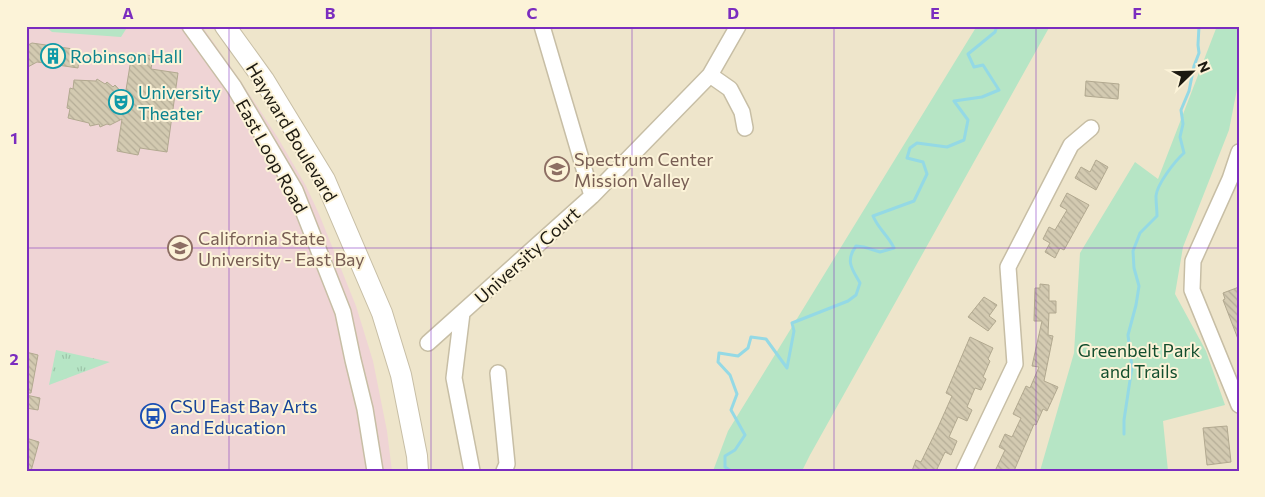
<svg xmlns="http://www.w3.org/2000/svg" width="1265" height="497" viewBox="0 0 1265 497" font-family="Commissioner,sans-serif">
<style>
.education{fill:#efd4d5}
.grass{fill:url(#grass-tufts)}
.green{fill:#b6e5c5}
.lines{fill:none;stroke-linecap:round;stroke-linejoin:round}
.stream{stroke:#94d9e5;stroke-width:3}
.building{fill:url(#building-back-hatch);stroke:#b2a990}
.minor-casing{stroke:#c7bea5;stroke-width:18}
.major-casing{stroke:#c7bea5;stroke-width:22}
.minor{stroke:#fff;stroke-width:15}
.major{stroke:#fff;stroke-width:20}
.grid{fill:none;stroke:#7b2cbf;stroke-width:1;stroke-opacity:0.55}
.labels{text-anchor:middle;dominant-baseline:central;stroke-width:4;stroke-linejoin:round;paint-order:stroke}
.culture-label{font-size:18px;fill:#0d838f;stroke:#fcf3d8;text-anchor:start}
.street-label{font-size:18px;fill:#1c1910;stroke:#fcf3d8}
.education-label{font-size:18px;fill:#785e54;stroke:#fcf3d8;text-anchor:start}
.park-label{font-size:18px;fill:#134e2e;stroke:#fcf3d8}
.transit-label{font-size:18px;fill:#164399;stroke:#fcf3d8;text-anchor:start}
.neatline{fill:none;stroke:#7b2cbf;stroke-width:2}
.grid-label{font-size:16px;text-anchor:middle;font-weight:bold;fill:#7b2cbf}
</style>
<defs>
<pattern id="grass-tufts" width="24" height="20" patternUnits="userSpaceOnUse" patternTransform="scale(1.25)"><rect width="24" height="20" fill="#b6e5c5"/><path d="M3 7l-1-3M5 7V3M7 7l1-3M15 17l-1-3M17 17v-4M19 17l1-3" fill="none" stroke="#9cc4a8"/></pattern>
<pattern id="building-back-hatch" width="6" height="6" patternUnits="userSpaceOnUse" patternTransform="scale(1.25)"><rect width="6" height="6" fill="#d3cab1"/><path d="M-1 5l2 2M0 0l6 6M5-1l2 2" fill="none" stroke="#b5ad97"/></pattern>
</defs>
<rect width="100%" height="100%" fill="#eee5cb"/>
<path class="education" d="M26,26H202L240,80L278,138L306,186L319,214L356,306L373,361L387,431L392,471H26Z"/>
<path class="grass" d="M56,350L110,362L49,385Z"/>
<path class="green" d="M45,26H128L121,37L52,32Z
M971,26H1050L810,455L802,471H713L728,431L975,29Z
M1217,26H1239V79L1229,130L1183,247L1175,294L1206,351L1225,405L1163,421L1168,471H1040L1074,353L1080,253L1135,162L1158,179Z"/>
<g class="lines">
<path class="stream" d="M1124,434V420L1132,367L1128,335L1136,305L1139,286L1134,268L1133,251L1140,233L1157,216C1157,210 1156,203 1156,196C1157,184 1175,161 1184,153L1180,137L1183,124L1181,110L1189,91L1194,66L1199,53L1198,45L1199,26
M731,471L725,467V456L735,450L745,435L731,410L737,394L730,375L718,362L719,353L738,356L748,348L751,337L766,339L787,368L794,331L792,323L848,301L856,295L860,283C852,269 845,261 856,246L864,247L880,252L894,248C888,235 879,230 873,216L914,201L927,174L923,162L907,158L910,148L917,143L947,147L964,140L968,120L954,101L982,97L999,90L983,65L974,67L968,54L995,32L997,26"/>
</g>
<path class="building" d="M32,43L80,50L78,68L37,62L26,68V46Z
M132,53L153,56L151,69L178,73L167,152L140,148L138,155L117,151L122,119L110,125L107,124L100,127L99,124L90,126L89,123L68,118L70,109L67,108L70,88L73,89L74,80L96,81L97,79L105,84L107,82L113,87L115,85L125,96Z
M1086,81L1119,84L1118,99L1085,96Z
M1096,160L1108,167L1096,190L1075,178L1081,167L1090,172Z
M1067,193L1089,205L1064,250L1060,248L1055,258L1045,252L1050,243L1043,239L1049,227L1055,230L1067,210L1060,206Z
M1040,284L1049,285V301H1056V313H1049L1048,335L1053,336L1044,381L1058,387L1047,411L1043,409L1036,425L1034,424L1014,471H995L1005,450L999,447L1005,434L1012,437L1021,418L1013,414L1026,386L1030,388L1039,367L1032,366L1042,321H1034L1035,288H1040Z
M1239,287V339H1238L1223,300L1225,299L1223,293Z
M984,297L997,305L989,316L996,321L988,331L968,317Z
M970,337L993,348L988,359L990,361L983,377L986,379L981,390L975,388L967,407L972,410L967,421L958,417L949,437L957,441L951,455L945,452L937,469L941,471H912L916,460L921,462L939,425L952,396L946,393Z
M26,352L38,355L31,393H26Z
M26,395L40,398L38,410L26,408Z
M1227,426L1231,462L1207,465L1203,428Z
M26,438L39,442L31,471H26Z"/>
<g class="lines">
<defs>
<path id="minor" d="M190,26L234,87L295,190L343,312L353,360L365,409L375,471
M542,26L592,196
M710,75L730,89L742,112L745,128
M1239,152L1230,179L1193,261L1192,290L1239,405
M462,313L454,378L472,471
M428,343L592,196L710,75L738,26
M498,373L507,464L504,471
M964,471L1015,364L1008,267L1071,145L1091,128"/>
<path id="major" d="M225,26L264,80L325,180L382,313L401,375L417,456L418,471"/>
</defs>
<use href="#minor" class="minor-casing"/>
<use href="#major" class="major-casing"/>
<use href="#minor" class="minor"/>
<use href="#major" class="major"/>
</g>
<path class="grid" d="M229,26V471M431,26V471M632,26V471M834,26V471M1036,26V471M26,248H1239"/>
<defs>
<symbol id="building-ring" viewBox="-11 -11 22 22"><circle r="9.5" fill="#fcf3d8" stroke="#0f9aa8" stroke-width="1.5"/><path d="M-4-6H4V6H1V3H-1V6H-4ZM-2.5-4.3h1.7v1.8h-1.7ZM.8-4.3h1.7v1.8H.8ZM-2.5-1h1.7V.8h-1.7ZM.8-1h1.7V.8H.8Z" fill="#0f9aa8"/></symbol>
<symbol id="theatre-ring" viewBox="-11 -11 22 22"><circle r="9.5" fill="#fcf3d8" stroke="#0f9aa8" stroke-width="1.5"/><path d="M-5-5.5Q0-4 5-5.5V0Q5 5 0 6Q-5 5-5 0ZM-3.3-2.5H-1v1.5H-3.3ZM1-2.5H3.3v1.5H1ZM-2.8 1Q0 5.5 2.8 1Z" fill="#0f9aa8"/></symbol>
<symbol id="school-ring" viewBox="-11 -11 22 22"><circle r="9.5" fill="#fcf3d8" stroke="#8d6e63" stroke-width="1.5"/><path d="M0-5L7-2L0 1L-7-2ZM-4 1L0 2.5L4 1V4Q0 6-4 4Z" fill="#8d6e63"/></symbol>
<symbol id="university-ring" viewBox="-11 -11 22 22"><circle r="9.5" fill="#fcf3d8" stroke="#8d6e63" stroke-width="1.5"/><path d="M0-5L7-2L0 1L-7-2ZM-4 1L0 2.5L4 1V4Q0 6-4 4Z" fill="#8d6e63"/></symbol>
<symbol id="bus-ring" viewBox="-11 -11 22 22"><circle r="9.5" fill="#fcf3d8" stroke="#1a4fb4" stroke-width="1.5"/><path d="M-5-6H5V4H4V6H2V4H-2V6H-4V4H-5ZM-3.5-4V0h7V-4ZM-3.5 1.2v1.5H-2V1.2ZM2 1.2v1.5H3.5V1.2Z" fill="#1a4fb4"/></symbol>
</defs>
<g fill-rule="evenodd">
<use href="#building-ring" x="39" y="42" width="28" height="28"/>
<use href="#theatre-ring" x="107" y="88" width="28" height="28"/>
<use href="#school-ring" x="543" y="155" width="28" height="28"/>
<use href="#university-ring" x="166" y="234" width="28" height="28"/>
<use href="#bus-ring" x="139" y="402" width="28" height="28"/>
</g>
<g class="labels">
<g class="culture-label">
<text x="70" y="56">Robinson Hall</text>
<text x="138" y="92">University<tspan x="138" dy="21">Theater</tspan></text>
</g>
<g class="street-label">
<text transform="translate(292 132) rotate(59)">Hayward Boulevard</text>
<text transform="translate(272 156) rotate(61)">East Loop Road</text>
<text transform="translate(527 255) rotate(-42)">University Court</text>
</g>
<g class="education-label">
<text x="574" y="159">Spectrum Center<tspan x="574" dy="21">Mission Valley</tspan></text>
<text x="198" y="238">California State<tspan x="198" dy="21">University - East Bay</tspan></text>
</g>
<g class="park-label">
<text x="1139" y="350">Greenbelt Park<tspan x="1139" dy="21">and Trails</tspan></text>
</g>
<g class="transit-label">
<text x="170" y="406">CSU East Bay Arts<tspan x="170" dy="21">and Education</tspan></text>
</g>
</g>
<rect width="1265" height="497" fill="none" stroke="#fcf3d8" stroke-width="55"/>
<g transform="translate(1192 72) rotate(67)" stroke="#fcf3d8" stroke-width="4" paint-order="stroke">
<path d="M0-4L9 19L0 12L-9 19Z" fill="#1c1910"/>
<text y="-8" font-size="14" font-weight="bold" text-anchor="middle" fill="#1c1910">N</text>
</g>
<rect x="28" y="28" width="1210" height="442" class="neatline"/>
<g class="grid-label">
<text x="128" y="19">A</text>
<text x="330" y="19">B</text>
<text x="532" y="19">C</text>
<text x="733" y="19">D</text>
<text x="935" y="19">E</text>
<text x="1137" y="19">F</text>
<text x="14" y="144">1</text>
<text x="14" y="365">2</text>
</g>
</svg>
